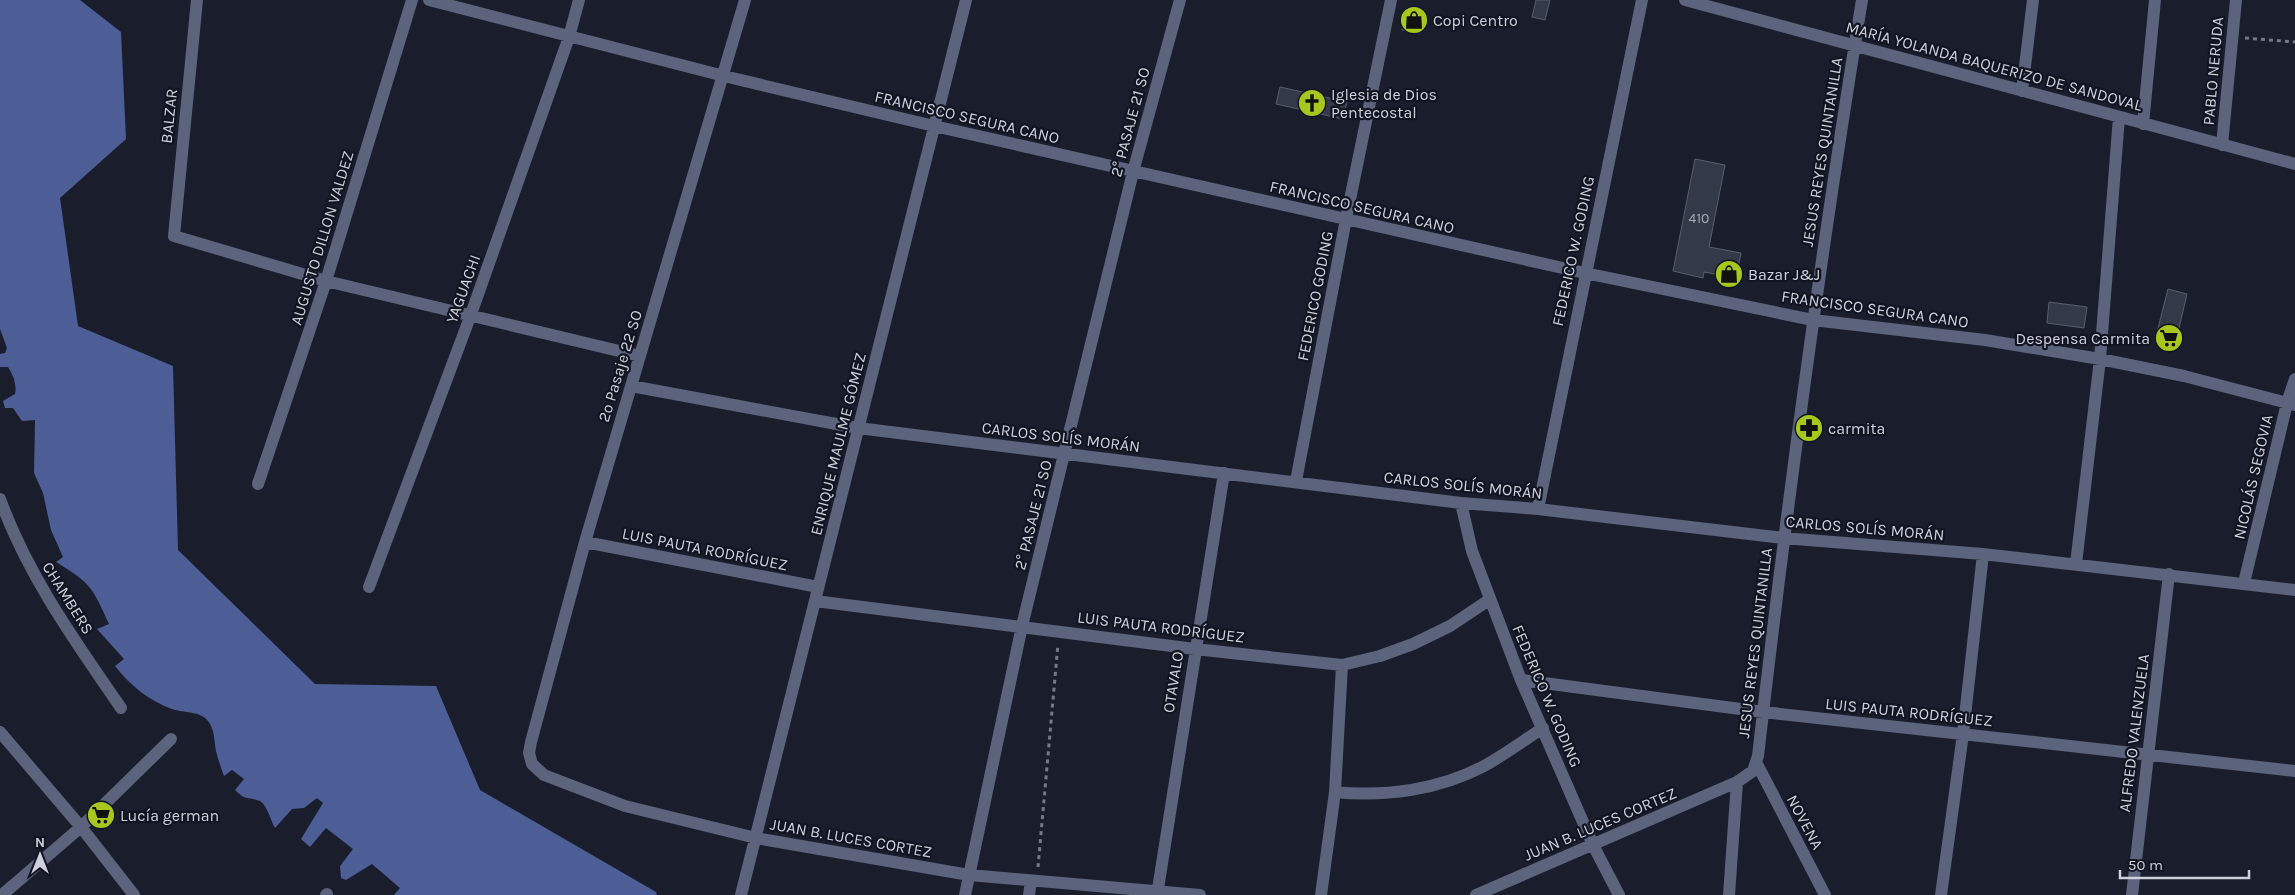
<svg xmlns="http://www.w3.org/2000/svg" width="2295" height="895" viewBox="0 0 2295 895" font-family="Karla,sans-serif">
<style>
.water{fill:#4d5d96}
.building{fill:#343949;stroke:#585e6e}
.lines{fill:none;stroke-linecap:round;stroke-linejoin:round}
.path{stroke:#767985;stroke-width:3;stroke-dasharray:4 4;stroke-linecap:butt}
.minor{stroke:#5b637d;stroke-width:12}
.labels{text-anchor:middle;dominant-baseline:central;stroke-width:4.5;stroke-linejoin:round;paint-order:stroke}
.number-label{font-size:14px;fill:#a8abb6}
.poi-label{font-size:16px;fill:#ced1db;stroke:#111522;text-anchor:start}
.street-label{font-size:16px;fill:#ced1db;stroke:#111522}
</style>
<rect width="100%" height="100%" fill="#1a1e2c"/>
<path class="water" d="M0,0H80L121,32L126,139L60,198L78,326L173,366L178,550L315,684L436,686L480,790L656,892L657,895H394L400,888L372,864L346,880L341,878L340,866L353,849L326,828L310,847L301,839L323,803L317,798L304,808L292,809L275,828C271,821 267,805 260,801C247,796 247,802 235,790L244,779L232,770L224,776C221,768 218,759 216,751C214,741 215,730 208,721C201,711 183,713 172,709C148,700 131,686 115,666L124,659L97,629L109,624C92,587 92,584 56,562L63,557L51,530L43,493L34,473L35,420L22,421L13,408H5L3,401L15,394C17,384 13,375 8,367H0V354L5,353L7,348L0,329Z"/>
<path class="building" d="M1536,0H1550L1545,20L1532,17Z
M1407,8L1425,11L1420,33L1402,30Z
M1280,87L1347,102L1343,119L1276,104Z
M1695,159L1725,165L1709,247L1741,253L1736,278L1704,272L1703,278L1673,271Z
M2168,289L2187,294L2175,345L2155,340Z
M2049,302L2087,307L2084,328L2047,323Z"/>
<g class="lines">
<path class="path" d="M2245,38L2295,42
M1038,867L1058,644"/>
<path class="minor" d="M197,0L174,236L326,281L640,356
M429,0L724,76L934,126L1585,273L1813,320L1985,340L2100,359L2184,376L2295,405
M745,0L585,542L531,742L529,753L532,764L544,775L625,806L756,838L969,875L1200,895
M1685,0L2295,164
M2022,91L2033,0
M2143,124L2155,0
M2222,145L2236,0
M631,386L858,428L1461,503L1538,509L1783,538L1983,554L2295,590
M1296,481L1346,219L1391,0
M258,484L326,281L412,0
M0,499C28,576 75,641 121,708
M1461,503L1472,551L1521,680L1593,845L1619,895
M1538,509L1642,0
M585,542L818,587
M2076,564L2100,359L2119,117
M2244,583L2287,403L2295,379
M369,587L470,317L569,37L579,0
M815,601L1195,649L1342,665L1380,656L1413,644L1450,626L1489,600
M1521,680L1763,712L2295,771
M0,732L81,827L134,895
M1757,764L1825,895
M1335,792C1385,797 1439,790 1484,766C1504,755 1523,741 1543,728
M2,895L81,827L171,739
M326,895L327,894
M741,895L966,0
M965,895L1022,626L1133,172L1180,0
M1029,895L1031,881
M1157,895L1224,473
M1321,895L1335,792L1342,665
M1476,895L1737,782
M1729,895L1737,782L1753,771L1758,756C1787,503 1821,251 1862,0
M1941,895L1963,734L1983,554
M2132,895L2169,574"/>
</g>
<defs>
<symbol id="shop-disc" viewBox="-11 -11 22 22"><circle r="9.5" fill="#a7c71e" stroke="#111522"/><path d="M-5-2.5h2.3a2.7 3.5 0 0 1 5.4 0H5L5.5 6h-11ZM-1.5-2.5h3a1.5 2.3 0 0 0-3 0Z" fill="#111"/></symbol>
<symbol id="church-disc" viewBox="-11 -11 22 22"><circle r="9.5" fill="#a7c71e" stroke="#111522"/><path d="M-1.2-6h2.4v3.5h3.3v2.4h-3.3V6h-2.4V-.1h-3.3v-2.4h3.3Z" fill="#111"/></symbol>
<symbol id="supermarket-disc" viewBox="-11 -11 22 22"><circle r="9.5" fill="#a7c71e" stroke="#111522"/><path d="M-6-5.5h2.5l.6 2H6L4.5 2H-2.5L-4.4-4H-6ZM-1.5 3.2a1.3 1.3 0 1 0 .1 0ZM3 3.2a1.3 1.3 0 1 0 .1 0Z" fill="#111"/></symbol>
<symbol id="pharmacy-disc" viewBox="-11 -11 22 22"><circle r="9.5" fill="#a7c71e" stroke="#111522"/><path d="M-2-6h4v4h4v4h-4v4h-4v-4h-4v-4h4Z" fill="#111"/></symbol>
</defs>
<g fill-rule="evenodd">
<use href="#shop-disc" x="1398" y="4" width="32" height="32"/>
<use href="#church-disc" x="1296" y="87" width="32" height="32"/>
<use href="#shop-disc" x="1713" y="258" width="32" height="32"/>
<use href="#supermarket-disc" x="2153" y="322" width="32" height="32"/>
<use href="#pharmacy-disc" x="1793" y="412" width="32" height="32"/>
<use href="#supermarket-disc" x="85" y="799" width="32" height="32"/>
</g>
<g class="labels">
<g class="number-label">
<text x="1699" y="218">410</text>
</g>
<g class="poi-label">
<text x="1433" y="20">Copi Centro</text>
<text x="1331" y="94">Iglesia de Dios<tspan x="1331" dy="18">Pentecostal</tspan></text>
<text x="1748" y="274">Bazar J&amp;J</text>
<text x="2150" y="338" text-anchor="end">Despensa Carmita</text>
<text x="1828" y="428">carmita</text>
<text x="120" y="815">Lucía german</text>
</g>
<g class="street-label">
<text transform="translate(1994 66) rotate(15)">MARÍA YOLANDA BAQUERIZO DE SANDOVAL</text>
<text transform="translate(2213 71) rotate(-85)">PABLO NERUDA</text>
<text transform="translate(169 116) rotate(-84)">BALZAR</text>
<text transform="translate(967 117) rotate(13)">FRANCISCO SEGURA CANO</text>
<text transform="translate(1130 122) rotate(-75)">2° PASAJE 21 SO</text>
<text transform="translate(1822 152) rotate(-81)">JESUS REYES QUINTANILLA</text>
<text transform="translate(1362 207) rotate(13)">FRANCISCO SEGURA CANO</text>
<text transform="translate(322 238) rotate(-73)">AUGUSTO DILLON VALDEZ</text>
<text transform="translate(1573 251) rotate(-78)">FEDERICO W. GODING</text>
<text transform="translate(463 289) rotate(-70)">YAGUACHI</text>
<text transform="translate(1315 296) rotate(-79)">FEDERICO GODING</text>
<text transform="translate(1875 309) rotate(8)">FRANCISCO SEGURA CANO</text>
<text transform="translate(620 366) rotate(-73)">2º Pasaje 22 SO</text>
<text transform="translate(1061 437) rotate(7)">CARLOS SOLÍS MORÁN</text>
<text transform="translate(838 444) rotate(-76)">ENRIQUE MAULME GÓMEZ</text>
<text transform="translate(2253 477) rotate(-77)">NICOLÁS SEGOVIA</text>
<text transform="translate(1463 485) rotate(6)">CARLOS SOLÍS MORÁN</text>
<text transform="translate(1033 515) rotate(-76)">2° PASAJE 21 SO</text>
<text transform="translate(1865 528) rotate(5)">CARLOS SOLÍS MORÁN</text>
<text transform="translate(705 549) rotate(11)">LUIS PAUTA RODRÍGUEZ</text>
<text transform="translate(68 598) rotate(58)">CHAMBERS</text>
<text transform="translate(1161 627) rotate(7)">LUIS PAUTA RODRÍGUEZ</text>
<text transform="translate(1755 643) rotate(-83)">JESUS REYES QUINTANILLA</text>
<text transform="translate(1173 682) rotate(-81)">OTAVALO</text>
<text transform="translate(1547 696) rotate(67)">FEDERICO W. GODING</text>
<text transform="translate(1909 712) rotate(6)">LUIS PAUTA RODRÍGUEZ</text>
<text transform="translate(2134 733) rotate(-83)">ALFREDO VALENZUELA</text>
<text transform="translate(1805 822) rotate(62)">NOVENA</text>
<text transform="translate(1600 824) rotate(-23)">JUAN B. LUCES CORTEZ</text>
<text transform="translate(851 838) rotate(10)">JUAN B. LUCES CORTEZ</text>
</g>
</g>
<g transform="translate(40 855)" stroke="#111522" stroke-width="4" paint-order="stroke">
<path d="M0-4L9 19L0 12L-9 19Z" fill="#ced1db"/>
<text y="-8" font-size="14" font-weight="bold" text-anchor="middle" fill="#ced1db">N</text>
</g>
<path d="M2120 870v8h129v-8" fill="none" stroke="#ced1db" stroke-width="2.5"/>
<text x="2128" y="870" font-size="15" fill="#ced1db" stroke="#111522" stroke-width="4" paint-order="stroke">50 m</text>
</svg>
